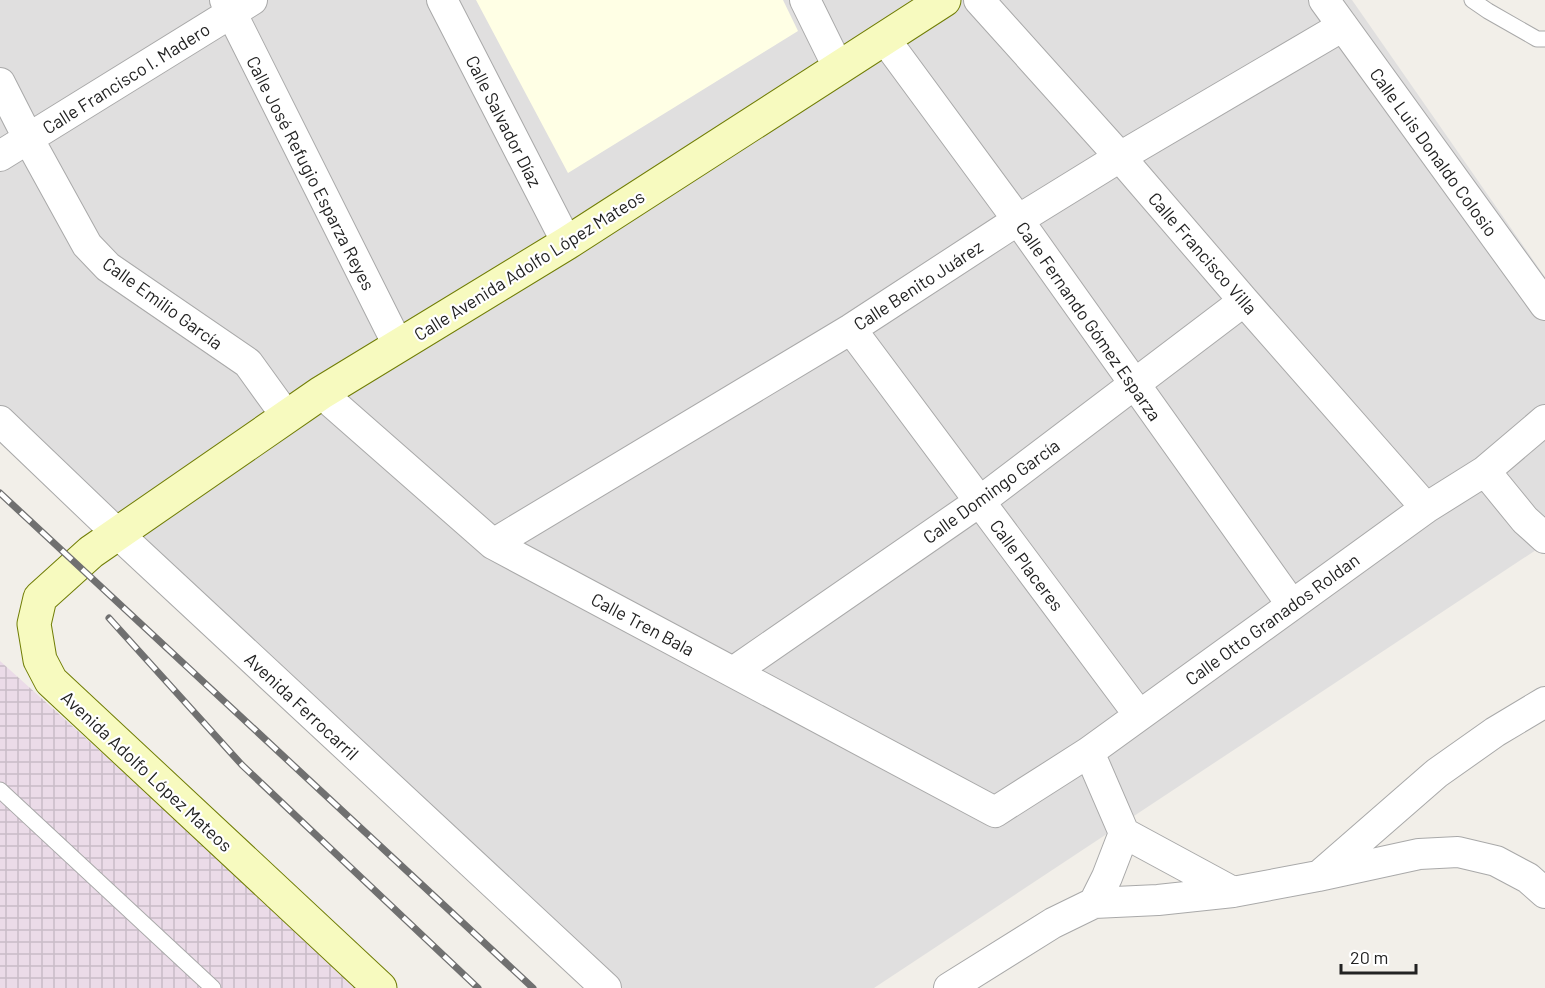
<svg xmlns="http://www.w3.org/2000/svg" width="1545" height="988" viewBox="0 0 1545 988" font-family="Barlow,sans-serif">
<style>
.residential{fill:#e0dfdf}
.industrial{fill:url(#industrial-grid)}
.education{fill:#ffffe5}
.lines{fill:none;stroke-linecap:round;stroke-linejoin:round}
.lane-casing{stroke:#a9a9a9;stroke-width:17}
.street-casing{stroke:#a9a9a9;stroke-width:32}
.secondary-casing{stroke:#707d05;stroke-width:35}
.lane{stroke:#fff;stroke-width:15}
.street{stroke:#fff;stroke-width:30}
.secondary{stroke:#f7fabf;stroke-width:33}
.rail-casing{stroke:#707070;stroke-width:7}
.rail{stroke:#fff;stroke-width:4.5;stroke-dasharray:14;stroke-linecap:butt}
.labels{text-anchor:middle;dominant-baseline:central;stroke-width:4.5;stroke-linejoin:round;paint-order:stroke}
.street-label{font-size:18px;fill:#222;stroke:#fff}
</style>
<defs>
<pattern id="industrial-grid" width="8" height="8" patternUnits="userSpaceOnUse" patternTransform="scale(1.5)"><rect width="8" height="8" fill="#ebdbe8"/><path d="M0 4h8M4 0v8" fill="none" stroke="#c9bcc7"/></pattern>
</defs>
<rect width="100%" height="100%" fill="#f2efe9"/>
<path class="residential" d="M0,0H1352L1545,277V544L874,988H592L0,431Z"/>
<path class="industrial" d="M0,661L269,903L359,988H0Z"/>
<path class="education" d="M476,0H783L798,31L568,173Z"/>
<g class="lines">
<defs>
<path id="lane" d="M1472,0L1488,11L1537,39H1545
M0,790L213,988"/>
<path id="street" d="M225,0L398,345
M442,0L567,243
M805,0L839,69
M979,0L1120,157L1244,301L1426,508
M1324,0L1545,305
M884,38L1018,220L1292,605
M0,83L28,138L87,245L108,267L248,363L287,417
M0,156L252,0
M851,329L1139,715
M321,393L493,544L995,812L1089,752L1426,508L1485,471L1545,420
M0,421L118,534L606,988
M1485,471L1525,520L1545,538
M493,544L851,329L1018,220L1120,157L1343,26
M733,672L979,502L1244,301
M1089,752L1124,833L1107,877L1094,903
M1124,833L1233,892
M1321,874L1437,773L1495,732L1545,702
M949,988L1053,923L1094,903L1158,900L1233,892L1318,876L1419,854L1458,852L1496,861L1528,878L1545,893"/>
<path id="secondary" d="M380,988L51,681L40,660L34,624L40,598L91,552L321,393L567,243L944,0"/>
</defs>
<use href="#lane" class="lane-casing"/>
<use href="#street" class="street-casing"/>
<use href="#secondary" class="secondary-casing"/>
<use href="#lane" class="lane"/>
<use href="#street" class="street"/>
<use href="#secondary" class="secondary"/>
<defs>
<path id="rail" d="M0,493L533,988
M109,618L242,765L478,988"/>
</defs>
<use href="#rail" class="rail-casing"/>
<use href="#rail" class="rail"/>
</g>
<g class="labels">
<g class="street-label">
<text transform="translate(126 78) rotate(-32)">Calle Francisco I. Madero</text>
<text transform="translate(504 121) rotate(63)">Calle Salvador Díaz</text>
<text transform="translate(1434 152) rotate(54)">Calle Luis Donaldo Colosio</text>
<text transform="translate(311 173) rotate(63)">Calle José Refugio Esparza Reyes</text>
<text transform="translate(1203 253) rotate(49)">Calle Francisco Villa</text>
<text transform="translate(529 265) rotate(-32)">Calle Avenida Adolfo López Mateos</text>
<text transform="translate(918 285) rotate(-33)">Calle Benito Juárez</text>
<text transform="translate(163 303) rotate(36)">Calle Emilio García</text>
<text transform="translate(1089 321) rotate(55)">Calle Fernando Gómez Esparza</text>
<text transform="translate(991 491) rotate(-36)">Calle Domingo García</text>
<text transform="translate(1027 565) rotate(53)">Calle Placeres</text>
<text transform="translate(1272 619) rotate(-36)">Calle Otto Granados Roldan</text>
<text transform="translate(643 624) rotate(28)">Calle Tren Bala</text>
<text transform="translate(302 706) rotate(43)">Avenida Ferrocarril</text>
<text transform="translate(147 771) rotate(43)">Avenida Adolfo López Mateos</text>
</g>
</g>
<path d="M1341 964v9h75v-9" fill="none" stroke="#222222" stroke-width="3"/>
<text x="1350" y="964" font-size="18" fill="#222222" stroke="#ffffff" stroke-width="4.5" paint-order="stroke">20 m</text>
</svg>
